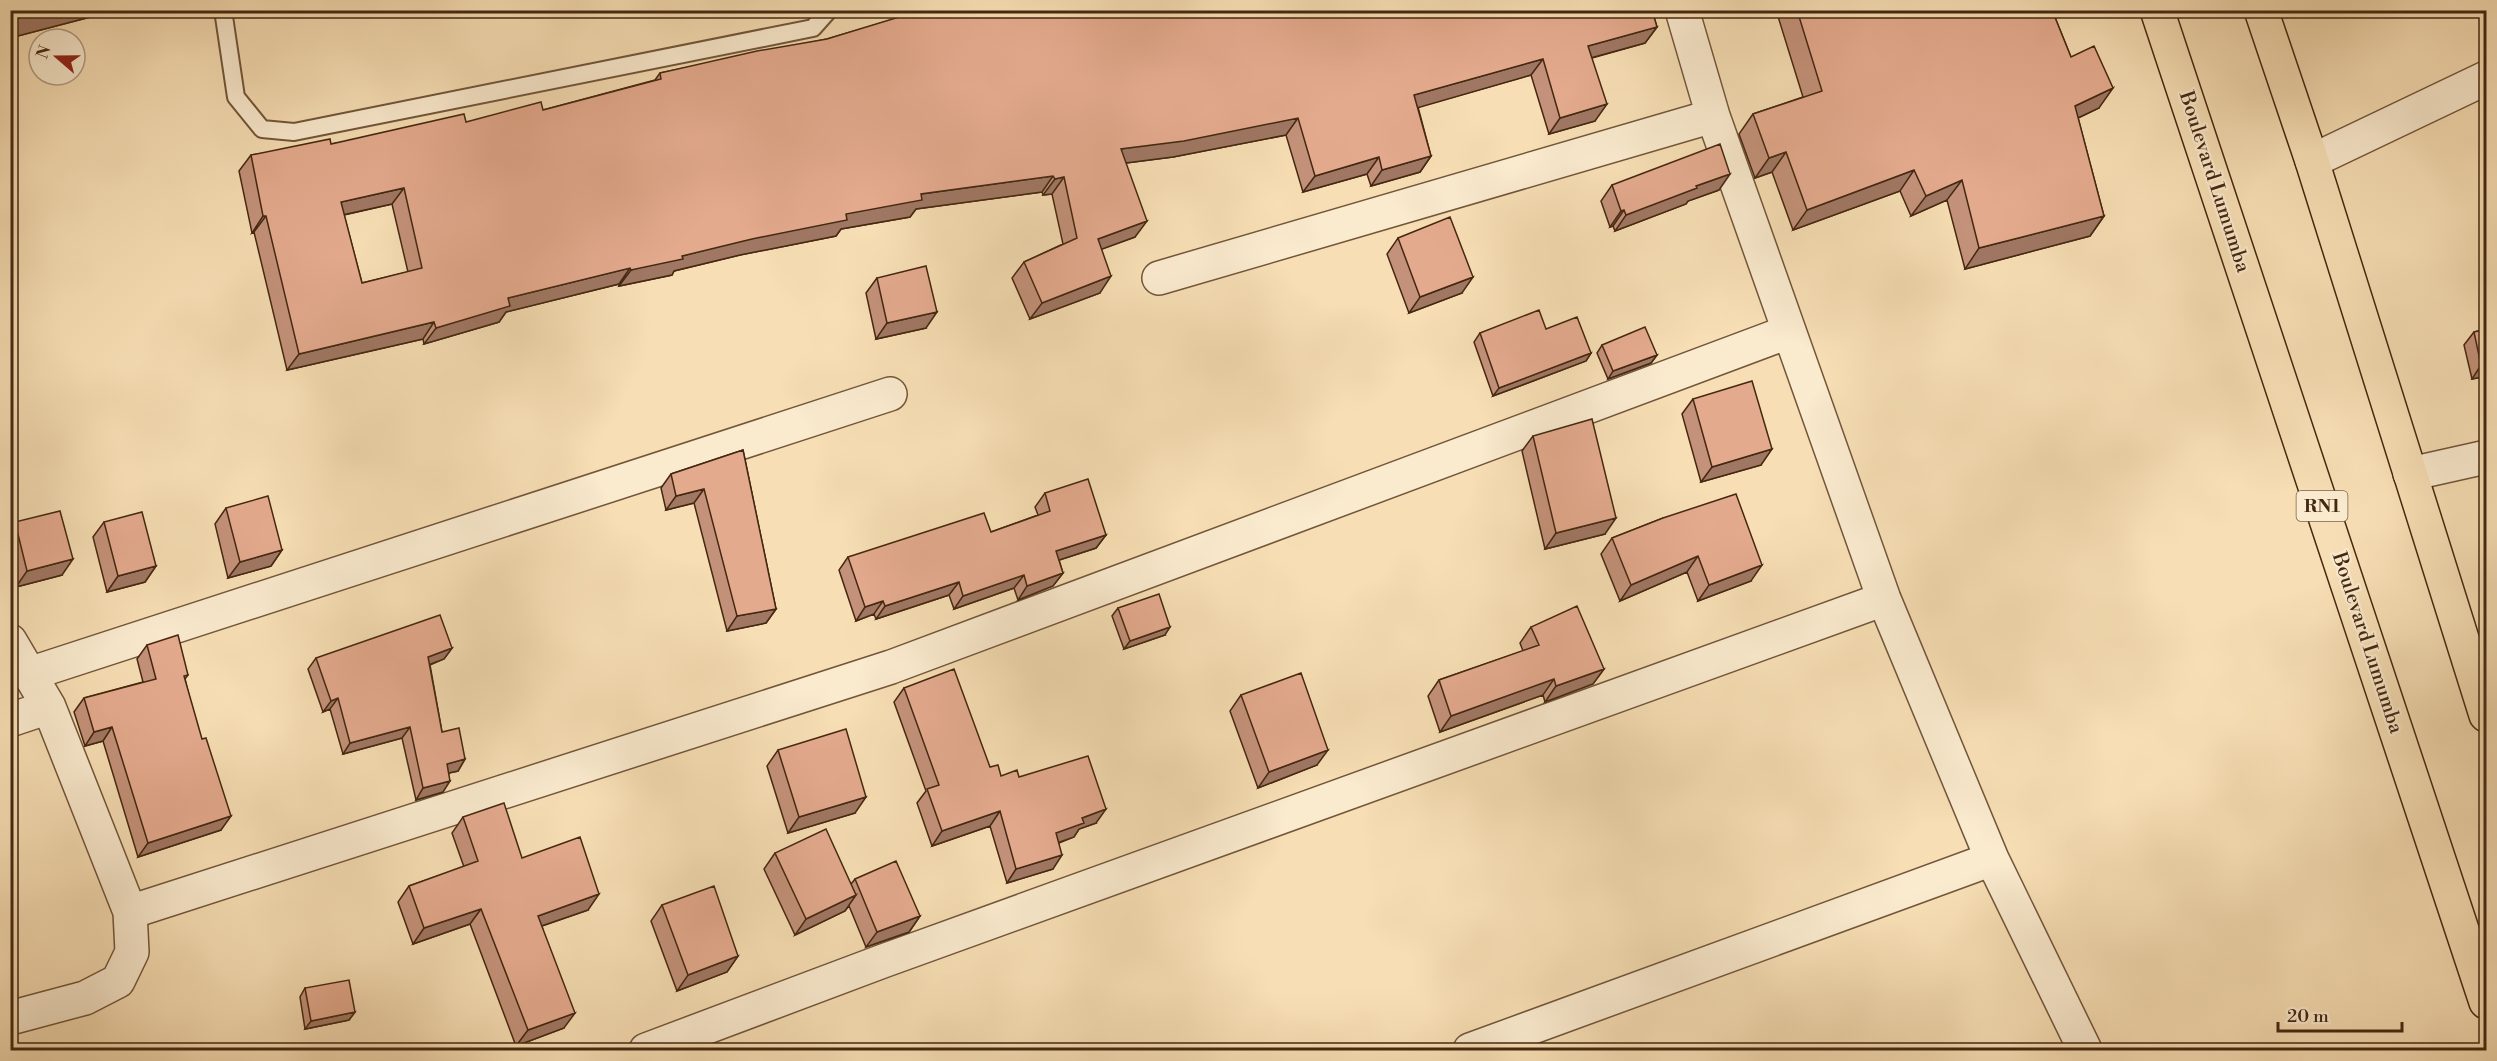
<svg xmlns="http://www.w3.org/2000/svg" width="2497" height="1061" viewBox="0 0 2497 1061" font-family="'Libre Bodoni',serif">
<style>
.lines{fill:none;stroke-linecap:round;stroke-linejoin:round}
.service-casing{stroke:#72563a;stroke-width:20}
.minor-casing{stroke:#72563a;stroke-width:36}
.trunk-casing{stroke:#452811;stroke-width:36}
.service{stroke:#faeace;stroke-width:16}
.minor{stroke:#faeace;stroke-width:33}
.trunk{stroke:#f7deb4;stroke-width:33}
.wall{fill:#c4927a;stroke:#452811;stroke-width:1.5;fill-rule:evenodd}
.shaded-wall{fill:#a07763;stroke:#452811;stroke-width:1.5}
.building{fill:#e4aa8e;stroke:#452811;stroke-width:1.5;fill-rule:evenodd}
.labels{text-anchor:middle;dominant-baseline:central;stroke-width:4.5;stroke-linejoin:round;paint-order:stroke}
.shield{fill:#faeace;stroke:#7b624a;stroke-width:1.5}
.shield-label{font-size:18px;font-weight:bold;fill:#452811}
.street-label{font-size:20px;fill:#452811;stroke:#faeace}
</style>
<rect width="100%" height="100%" fill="#f7deb4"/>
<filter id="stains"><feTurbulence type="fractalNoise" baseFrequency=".00333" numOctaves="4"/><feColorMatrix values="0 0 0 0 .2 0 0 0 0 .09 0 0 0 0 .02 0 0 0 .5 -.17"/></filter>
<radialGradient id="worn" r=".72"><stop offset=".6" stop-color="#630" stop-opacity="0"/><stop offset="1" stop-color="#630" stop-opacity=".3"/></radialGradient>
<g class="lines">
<defs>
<path id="service" d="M223,10L236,97L262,129L294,132L813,28L829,10"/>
<path id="minor" d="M1682,10L1713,116L1884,599L1992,859L2085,1050
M2312,161L2486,78
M1159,278L1713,116
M2410,474L2486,457
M10,641L49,707L130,912L132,952L118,981L85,998L10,1018
M29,674L890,394
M10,720L49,707
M130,912L891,667L1788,332
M646,1050L883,961L1884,599
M1470,1050L1992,859"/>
<path id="trunk" d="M2157,10L2486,1002
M2261,10L2312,161L2486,715"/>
</defs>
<use href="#service" class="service-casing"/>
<use href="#minor" class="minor-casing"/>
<use href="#trunk" class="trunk-casing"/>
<use href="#service" class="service"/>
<use href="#minor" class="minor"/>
<use href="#trunk" class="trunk"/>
</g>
<path class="wall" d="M10,10H98L94,16L10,38Z
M915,10H1652L1657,27L1645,43L1592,58L1595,121L1549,134L1531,75L1418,107L1431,156L1420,172L1371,186L1367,174L1303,192L1286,135L1173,157L1126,163L1135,237L1101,249L1100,293L1030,319L1012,278L1024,262L1063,244L1052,194L1043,195L1042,192L916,209L910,217L841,229L836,236L740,255L674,271L672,275L619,286V284L506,312L499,322L424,344L423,339L287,370L254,232L252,233L239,171L251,155L331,144L543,110L655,80L660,73L827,39L915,13ZM392,204L408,272L362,283L344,215Z
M1776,10H2052L2071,57L2099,108L2078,118L2104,216L2090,236L1965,269L1947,200L1911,216L1900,191L1793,230L1772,172L1755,178L1739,134L1753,114L1803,97Z
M1612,185L1719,190L1688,201L1686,204L1615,231L1613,226L1610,227L1601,201Z
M1398,238L1462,293L1409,313L1387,254Z
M877,278L926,328L876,339L866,293Z
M1546,329L1591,353L1586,361L1493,396L1474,342L1480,333Z
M2487,329V376L2472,379L2464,345L2474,332Z
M1602,345L1657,355L1651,363L1608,379L1597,353Z
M1693,399L1761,465L1701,482L1682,414Z
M1533,436L1605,534L1545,549L1522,451Z
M743,450L776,609L766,623L727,631L694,503L666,510L661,488L671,474Z
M1045,493L1106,535L1096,548L1059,560L1063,573L1053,586L1018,600L1014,588L954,609L949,595L876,619L874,614L856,621L839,570L848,557L991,532L1038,515L1035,507Z
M226,508L282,550L271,566L228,578L215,524Z
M1663,518L1751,581L1698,601L1687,572L1620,601L1601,554L1612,538Z
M15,522L62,575L16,587L10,563V529Z
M104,522L156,566L145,582L107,592L93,537Z
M1118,608L1165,635L1124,649L1112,616Z
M1531,627L1604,669L1593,684L1545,702L1543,695L1440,732L1428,696L1439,680L1523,651L1520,643Z
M147,645L188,675L185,679L221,830L138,857L103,741L85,746L74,712L84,698L143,682L137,659Z
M452,648L444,659L430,665L442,732L465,759L458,771L449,773L443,792L416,800L402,738L343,754L330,709L323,712L308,669L316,658Z
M904,688L990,767L1001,776L1019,777L1096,823L1079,829L1074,837L1059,843L1053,869L1007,883L990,826L932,846L917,803L926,791L894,702Z
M1241,695L1317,765L1258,788L1230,711Z
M778,750L855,813L788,833L767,766Z
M463,817L522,858L588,910L542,926L564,1028L516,1046L470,924L413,944L398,902L409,886L464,867L452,833Z
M775,853L851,884L855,879L920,916L909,932L866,947L849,906L845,911L795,935L764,869Z
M662,905L738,956L727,972L677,991L651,921Z
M305,988L355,1012L349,1020L305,1029L300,997Z"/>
<path class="shaded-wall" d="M46,10H98L94,16L10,38V26L15,19Z
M1657,27L1645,43L1576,62L1588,46Z
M1543,59L1531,75L1403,112L1414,95Z
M2113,88L2099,108L2061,126L2075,106Z
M1607,104L1595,121L1549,134L1560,118Z
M1298,118L1286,135L1173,157L1110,165L1121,149Z
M1786,152L1772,172L1755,178L1769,158Z
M1431,156L1420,172L1371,186L1382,170Z
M1379,157L1367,174L1303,192L1315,176Z
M1914,170L1900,191L1793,230L1807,210Z
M1730,174L1719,190L1688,201L1686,204L1615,231L1626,215L1696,186Z
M1053,176L1042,192L916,209L910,217L841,229L836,236L740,255L674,271L672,275L619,286L631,270L682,256L921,194Z
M1064,177L1052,194L1043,195L1055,179Z
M1962,180L1947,200L1911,216L1926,196Z
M404,188L392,204L329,218L341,202Z
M1624,210L1613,226L1610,227L1621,211Z
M263,216H266L254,232L252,233Z
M2104,216L2090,236L1965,269L1979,248Z
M1147,221L1135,237L1086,255L1098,239Z
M630,268L619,284L506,312L499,322L424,344L436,328L508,298Z
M1111,276L1100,293L1030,319L1042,303Z
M1473,277L1462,293L1409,313L1420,297Z
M937,312L926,328L876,339L887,323Z
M434,322L423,339L287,370L299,354Z
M1591,353L1586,361L1493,396L1499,388Z
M1657,355L1651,363L1608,379L1613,371Z
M2487,364V376L2472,379L2481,365Z
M1772,449L1761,465L1701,482L1712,467Z
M704,489L694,503L666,510L676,496Z
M1616,518L1605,534L1545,549L1556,533Z
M1106,535L1096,548L1047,564L1056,551Z
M282,550L271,566L228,578L240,562Z
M1698,556L1687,572L1620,601L1631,585Z
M73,559L62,575L16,587L27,571Z
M1762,565L1751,581L1698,601L1709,585Z
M156,566L145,582L107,592L118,576Z
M1063,573L1053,586L1018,600L1027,586Z
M1024,575L1014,588L954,609L963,596Z
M959,582L949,595L876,619L885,606Z
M883,601L874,614L856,621L865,607Z
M776,609L766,623L727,631L737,616Z
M1170,627L1165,635L1124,649L1130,641Z
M452,648L444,659L420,668L428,657Z
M1604,669L1593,684L1545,702L1556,686Z
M1554,679L1543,695L1440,732L1451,716Z
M338,698L330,709L323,712L331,701Z
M112,727L103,741L85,746L94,732Z
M410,727L402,738L343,754L350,743Z
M1328,750L1317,765L1258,788L1269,772Z
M465,759L458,771L439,775L447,764Z
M450,781L443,792L416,800L423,788Z
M866,797L855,813L788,833L799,817Z
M1106,809L1096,823L1079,829L1074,837L1046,847L1056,833L1082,818Z
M1000,811L990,826L932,846L942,831Z
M231,816L221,830L138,857L148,843Z
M1062,855L1053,869L1007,883L1016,869Z
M599,894L588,910L527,931L538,916Z
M856,895L845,911L795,935L806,919Z
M481,909L470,924L413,944L424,928Z
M920,916L909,932L866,947L877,932Z
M738,956L727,972L677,991L688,975Z
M355,1012L349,1020L305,1029L311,1021Z
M575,1013L564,1028L516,1046L528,1030Z"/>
<path class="building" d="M13,10H46L15,19Z
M922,10H1652L1657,27L1588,46L1607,104L1560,118L1543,59L1414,95L1431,156L1382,170L1379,157L1315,176L1298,118L1184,141L1121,149L1147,221L1098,239L1111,276L1042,303L1024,262L1077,238L1064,177L1055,179L1053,176L921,194L922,200L846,214L847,220L752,239L682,256L683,259L631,270L630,268L508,298L510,306L436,328L434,322L299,354L266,216H263L251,155L330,139L331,144L464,114L466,122L541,102L543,110L661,79L660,73L757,51L827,39ZM404,188L422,268L362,283L341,202Z
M1797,10H2052L2071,57L2094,46L2113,88L2075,106L2104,216L1979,248L1962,180L1926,196L1914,170L1807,210L1786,152L1769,158L1753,114L1822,91Z
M1720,144L1730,174L1696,186L1697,188L1626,215L1624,210L1621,211L1612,185Z
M1450,217L1473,277L1420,297L1398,238Z
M926,266L937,312L887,323L877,278Z
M1539,310L1546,329L1577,317L1591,353L1499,388L1480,333Z
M1645,327L1657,355L1613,371L1602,345Z
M2487,329V364L2481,365L2474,332Z
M1752,381L1772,449L1712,467L1693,399Z
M1592,419L1616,518L1556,533L1533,436Z
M743,450L776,609L737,616L704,489L676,496L671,474Z
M1088,479L1106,535L1056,551L1063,573L1027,586L1024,575L963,596L959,582L885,606L883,601L865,607L848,557L984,513L991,532L1050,511L1045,493Z
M1736,494L1762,565L1709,585L1698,556L1631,585L1612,538L1663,518Z
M268,496L282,550L240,562L226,508Z
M60,511L73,559L27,571L15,522Z
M142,512L156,566L118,576L104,522Z
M1159,594L1170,627L1130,641L1118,608Z
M1577,606L1604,669L1556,686L1554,679L1451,716L1439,680L1539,645L1531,627Z
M440,615L452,648L428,657L442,732L459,728L465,759L447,764L450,781L423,788L410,727L350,743L338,698L331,701L316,658Z
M178,635L188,675L184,676L202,739L206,738L231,816L148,843L112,727L94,732L84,698L156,679L147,645Z
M954,669L990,767L998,765L1001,776L1017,770L1019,777L1088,756L1106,809L1082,818L1084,823L1056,833L1062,855L1016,869L1000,811L942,831L927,789L939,785L904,688Z
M1301,673L1328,750L1269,772L1241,695Z
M846,729L866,797L799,817L778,750Z
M504,803L522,858L580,837L599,894L538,916L575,1013L528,1030L481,909L424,928L409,886L478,861L463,817Z
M826,829L856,895L806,919L775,853Z
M896,861L920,916L877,932L855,879Z
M714,886L738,956L688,975L662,905Z
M349,980L355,1012L311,1021L305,988Z"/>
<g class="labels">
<rect class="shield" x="2296.5" y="491" width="51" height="30" rx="4.5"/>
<g class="shield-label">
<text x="2322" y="506">RN1</text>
</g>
<g class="street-label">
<text transform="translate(2214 182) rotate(72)">Boulevard Lumumba</text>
<text transform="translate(2367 643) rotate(72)">Boulevard Lumumba</text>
</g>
</g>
<rect width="2497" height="1061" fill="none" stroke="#f7deb4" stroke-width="36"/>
<rect x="12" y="12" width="2473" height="1037" fill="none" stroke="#452811" stroke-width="3"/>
<rect x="18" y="18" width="2461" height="1025" fill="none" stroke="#452811" stroke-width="1.5"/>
<g transform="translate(57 57) rotate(290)"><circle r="28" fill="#faeace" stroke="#b29c82" stroke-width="1.5"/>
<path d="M0-4.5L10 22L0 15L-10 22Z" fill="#8f2418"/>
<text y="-9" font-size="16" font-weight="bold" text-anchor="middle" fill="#452811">N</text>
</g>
<path d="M2278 1022v9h124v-9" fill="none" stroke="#452811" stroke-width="3"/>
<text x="2287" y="1022" font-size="18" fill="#452811" stroke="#faeace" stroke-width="4.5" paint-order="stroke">20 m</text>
<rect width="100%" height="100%" filter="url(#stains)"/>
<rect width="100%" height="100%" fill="url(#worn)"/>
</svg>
